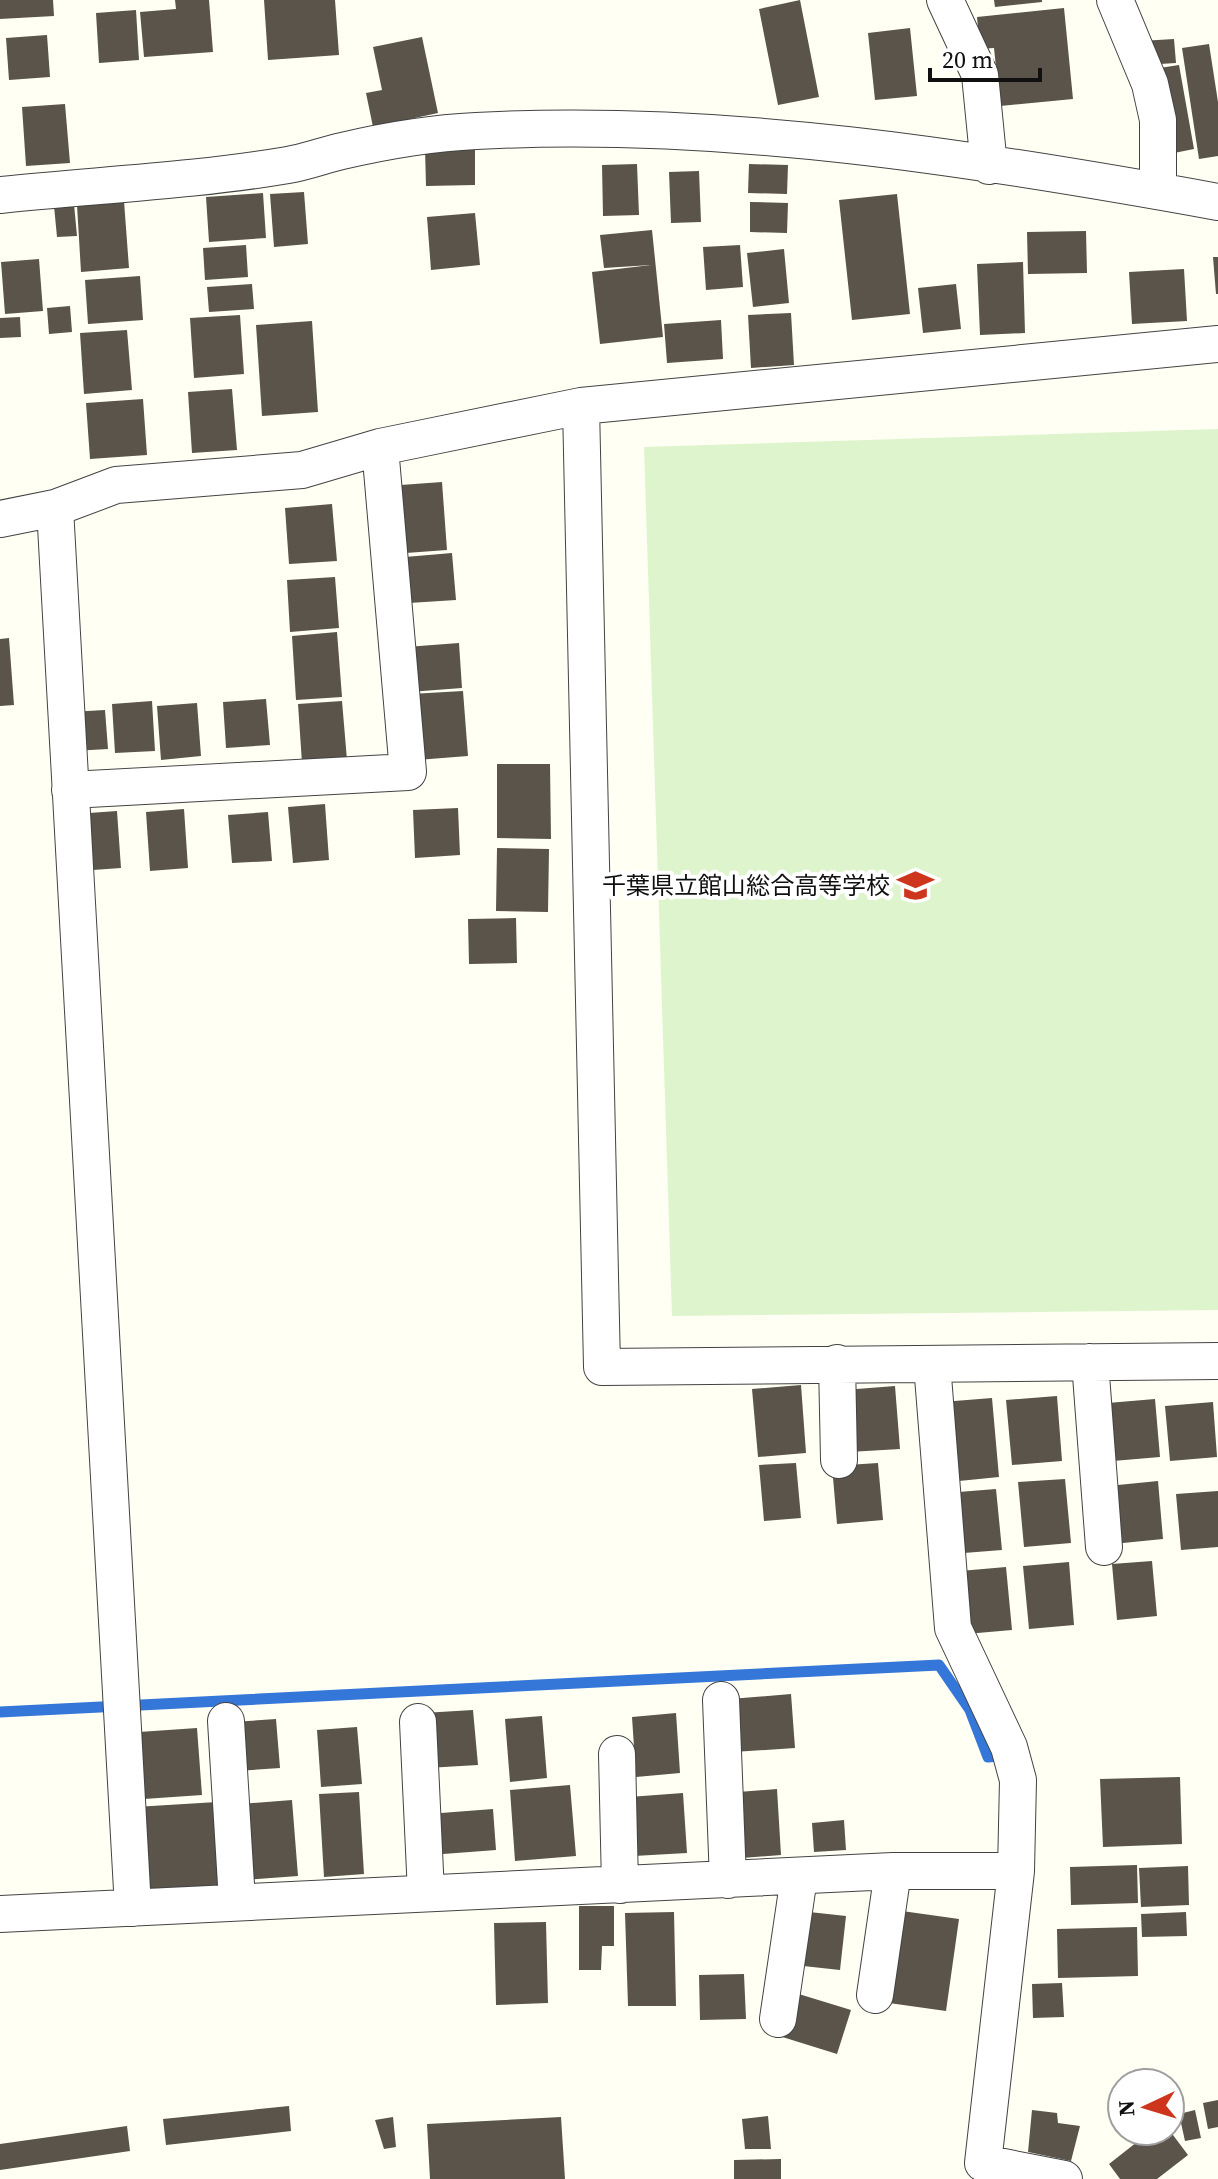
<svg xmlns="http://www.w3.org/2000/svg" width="1218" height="2179" viewBox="0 0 1218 2179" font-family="'Source Serif 4','Noto Sans JP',serif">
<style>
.pitch{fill:#def4cc}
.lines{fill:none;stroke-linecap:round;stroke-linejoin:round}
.stream{stroke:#3577d8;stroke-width:11}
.building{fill:#5a544b}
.minor-casing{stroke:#434343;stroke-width:38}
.minor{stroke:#fff;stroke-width:36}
.labels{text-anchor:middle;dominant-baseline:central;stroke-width:8;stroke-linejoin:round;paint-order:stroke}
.poi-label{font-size:24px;fill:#101010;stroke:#fff;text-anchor:end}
</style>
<rect width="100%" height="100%" fill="#fffff4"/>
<path class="pitch" d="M1218,429V1310L672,1316L644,447Z"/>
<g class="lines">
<path class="stream" d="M0,1712L939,1665L970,1710L988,1757L999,1756"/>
</g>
<path class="building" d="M0,0H53L54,16L0,19Z
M175,0H209L213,52L144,57L140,12L176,9Z
M264,0H335L339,55L268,60Z
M800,0L819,97L778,105L759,9Z
M994,0H1042V2L995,7Z
M1064,8L1073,99L1000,106L994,48L980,49L977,17Z
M136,10L139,60L99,63L96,13Z
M910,28L917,96L875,100L868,33Z
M47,35L50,77L9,80L6,38Z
M422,37L438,113L373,127L366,93L382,90L373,47Z
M1174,39L1176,63L1143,65L1141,41Z
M1209,44L1218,102V156L1199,159L1182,48Z
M1179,65L1194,149L1169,154L1153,69Z
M65,104L70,163L26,166L22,107Z
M475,147V185L426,186L425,148Z
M637,164L639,215L603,216L602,165Z
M749,164L788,165L787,194L748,193Z
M699,171L701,222L671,223L669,172Z
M304,192L308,244L274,247L270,194Z
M263,193L266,238L209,242L206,197Z
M897,194L910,314L852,320L839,200Z
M124,201L129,268L81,272L77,205Z
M750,202L788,203L787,233L750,232Z
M74,204L77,236L57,237L54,206Z
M475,213L480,265L431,270L427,217Z
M652,230L663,337L600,344L592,272L651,265L604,268L600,235Z
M1086,231L1087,273L1028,274L1027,232Z
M246,245L248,277L205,280L203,248Z
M740,245L743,287L706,290L703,247Z
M784,249L789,303L753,307L747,253Z
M1213,257H1218V294H1216Z
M39,259L43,311L5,314L1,262Z
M1023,262L1025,333L980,335L977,264Z
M1184,269L1187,321L1132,324L1129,272Z
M140,276L143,320L88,324L85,280Z
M252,284L254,309L209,312L207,287Z
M956,284L961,329L923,333L918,288Z
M70,306L72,332L49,334L47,308Z
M791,313L794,365L751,368L748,315Z
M240,315L244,374L194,378L190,318Z
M20,317L21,337L0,338V318Z
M721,320L723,359L667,363L664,324Z
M312,321L318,412L262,416L256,325Z
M127,330L132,390L84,394L80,333Z
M232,389L237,450L192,453L188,392Z
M143,399L147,455L90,459L86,403Z
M442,482L447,550L392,554L387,486Z
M332,504L337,561L289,564L285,508Z
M452,553L456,600L409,603L405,557Z
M335,577L339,628L290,632L287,580Z
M337,632L342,697L296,700L292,636Z
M9,638L14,705L0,706V639Z
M459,643L462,688L409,692L406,647Z
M463,691L468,756L417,760L411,694Z
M266,699L270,745L226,748L223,702Z
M152,701L155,751L115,753L112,704Z
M342,701L347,760L302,763L298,704Z
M197,703L201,756L161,760L157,706Z
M105,710L108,749L73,751L70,712Z
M497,764H550L551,839L497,838Z
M325,804L329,860L293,863L288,807Z
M458,808L460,855L415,858L413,810Z
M184,809L188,868L150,871L146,812Z
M117,811L121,868L79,871L75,814Z
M268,812L272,861L232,863L228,815Z
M497,848L549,849L548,912L496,911Z
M516,918L517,963L469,964L468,919Z
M801,1385L806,1453L758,1457L752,1389Z
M895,1386L900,1449L849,1452L844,1390Z
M1057,1396L1062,1461L1012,1465L1006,1400Z
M992,1398L999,1477L949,1482L942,1402Z
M1155,1399L1160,1457L1113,1461L1108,1403Z
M1213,1402L1217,1457L1170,1461L1165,1406Z
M796,1463L801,1518L764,1521L759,1465Z
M878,1463L883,1520L837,1524L832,1466Z
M1065,1479L1071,1543L1024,1547L1018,1482Z
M1158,1481L1163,1539L1113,1544L1108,1486Z
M996,1489L1002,1550L951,1554L946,1493Z
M1218,1491V1547L1181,1550L1176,1494Z
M1152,1561L1157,1616L1117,1620L1112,1564Z
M1069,1562L1074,1625L1029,1629L1023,1566Z
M1006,1567L1012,1630L966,1634L960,1571Z
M791,1694L795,1748L733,1752L730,1699Z
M473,1710L478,1765L427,1768L423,1713Z
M676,1713L680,1773L636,1777L632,1717Z
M542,1716L547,1778L510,1782L505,1719Z
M276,1719L280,1768L236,1771L233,1722Z
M357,1727L362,1784L321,1787L317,1730Z
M197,1728L202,1795L144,1799L139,1732Z
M1180,1777L1182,1844L1103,1847L1100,1779Z
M570,1785L576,1856L515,1861L510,1790Z
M777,1789L781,1855L730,1859L725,1793Z
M359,1792L364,1874L324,1877L319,1794Z
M683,1793L687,1853L634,1856L629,1797Z
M292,1800L298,1876L245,1880L240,1804Z
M217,1802L223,1892L142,1897L135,1807Z
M493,1809L496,1850L430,1855L428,1814Z
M844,1820L846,1850L814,1852L812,1823Z
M1137,1865L1138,1903L1071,1905L1070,1867Z
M1188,1866L1189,1905L1141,1907L1139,1868Z
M579,1906H614V1946H602L601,1970H579Z
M800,1911L846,1916L840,1970L794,1965Z
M902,1911L959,1919L946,2011L889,2003Z
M674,1912L676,2006H628L625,1913Z
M1186,1912L1187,1936L1142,1937L1141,1914Z
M546,1922L548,2003L496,2005L494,1923Z
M1137,1927L1138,1976L1058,1978L1057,1929Z
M744,1974L746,2019L700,2020L699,1975Z
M1062,1983L1064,2017L1033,2018L1032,1984Z
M789,1991L851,2010L837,2054L776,2035Z
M1218,2100V2127L1208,2129L1203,2103Z
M289,2106L291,2131L166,2145L163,2119Z
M1032,2110L1057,2113L1058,2123L1080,2126L1071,2161L1028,2152Z
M1195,2110L1201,2138L1185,2141L1179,2114Z
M768,2116L771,2149H745L742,2119Z
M393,2117L396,2147L384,2149L375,2120Z
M561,2117L565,2179H430L427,2124Z
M127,2126L130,2151L0,2170V2144Z
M1151,2131H1170L1188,2155L1157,2179H1120L1109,2164Z
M781,2159V2179H734V2160Z"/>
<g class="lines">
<defs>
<path id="minor" d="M945,0L980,75L989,166
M1115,0L1150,84L1158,120V191
M0,195C96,185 193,181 288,165C307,162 324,155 342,151C385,141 432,133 476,131C724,118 975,158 1218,202
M581,406L602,1367L1218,1361
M55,508L133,1908
M0,519L55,508L116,485L302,470L380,447L581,406L1218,344
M70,790L408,772L380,447
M1090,1362L1104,1547
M837,1363L839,1460
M932,1364L953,1628L1009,1747L1018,1780L1016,1871L983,2163L1064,2179
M721,1700L728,1880
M226,1721L237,1901
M418,1722L426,1893
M617,1754L620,1885
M0,1914L893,1871H1016
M875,1995L893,1871
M778,2019L799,1877"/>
</defs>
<use href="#minor" class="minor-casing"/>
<use href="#minor" class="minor"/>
</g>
<defs>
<symbol id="school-bare" viewBox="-9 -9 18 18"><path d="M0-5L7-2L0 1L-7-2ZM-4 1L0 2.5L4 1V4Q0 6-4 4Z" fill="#cd361c" stroke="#fff" stroke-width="2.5" paint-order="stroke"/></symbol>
</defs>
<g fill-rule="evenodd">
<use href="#school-bare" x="890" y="860" width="51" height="51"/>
</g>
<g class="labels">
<g class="poi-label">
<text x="890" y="885">千葉県立館山総合高等学校</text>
</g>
</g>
<g transform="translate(1146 2107) rotate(266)"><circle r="38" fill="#ffffff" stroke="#9f9f9f" stroke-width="2"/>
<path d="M0-6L14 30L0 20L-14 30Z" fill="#cd361c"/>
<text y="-12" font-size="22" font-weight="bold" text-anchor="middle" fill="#101010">N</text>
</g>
<path d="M930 68v12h110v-12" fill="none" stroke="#101010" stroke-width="4"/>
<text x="942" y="68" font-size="24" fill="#101010" stroke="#ffffff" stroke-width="6" paint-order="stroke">20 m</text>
</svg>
